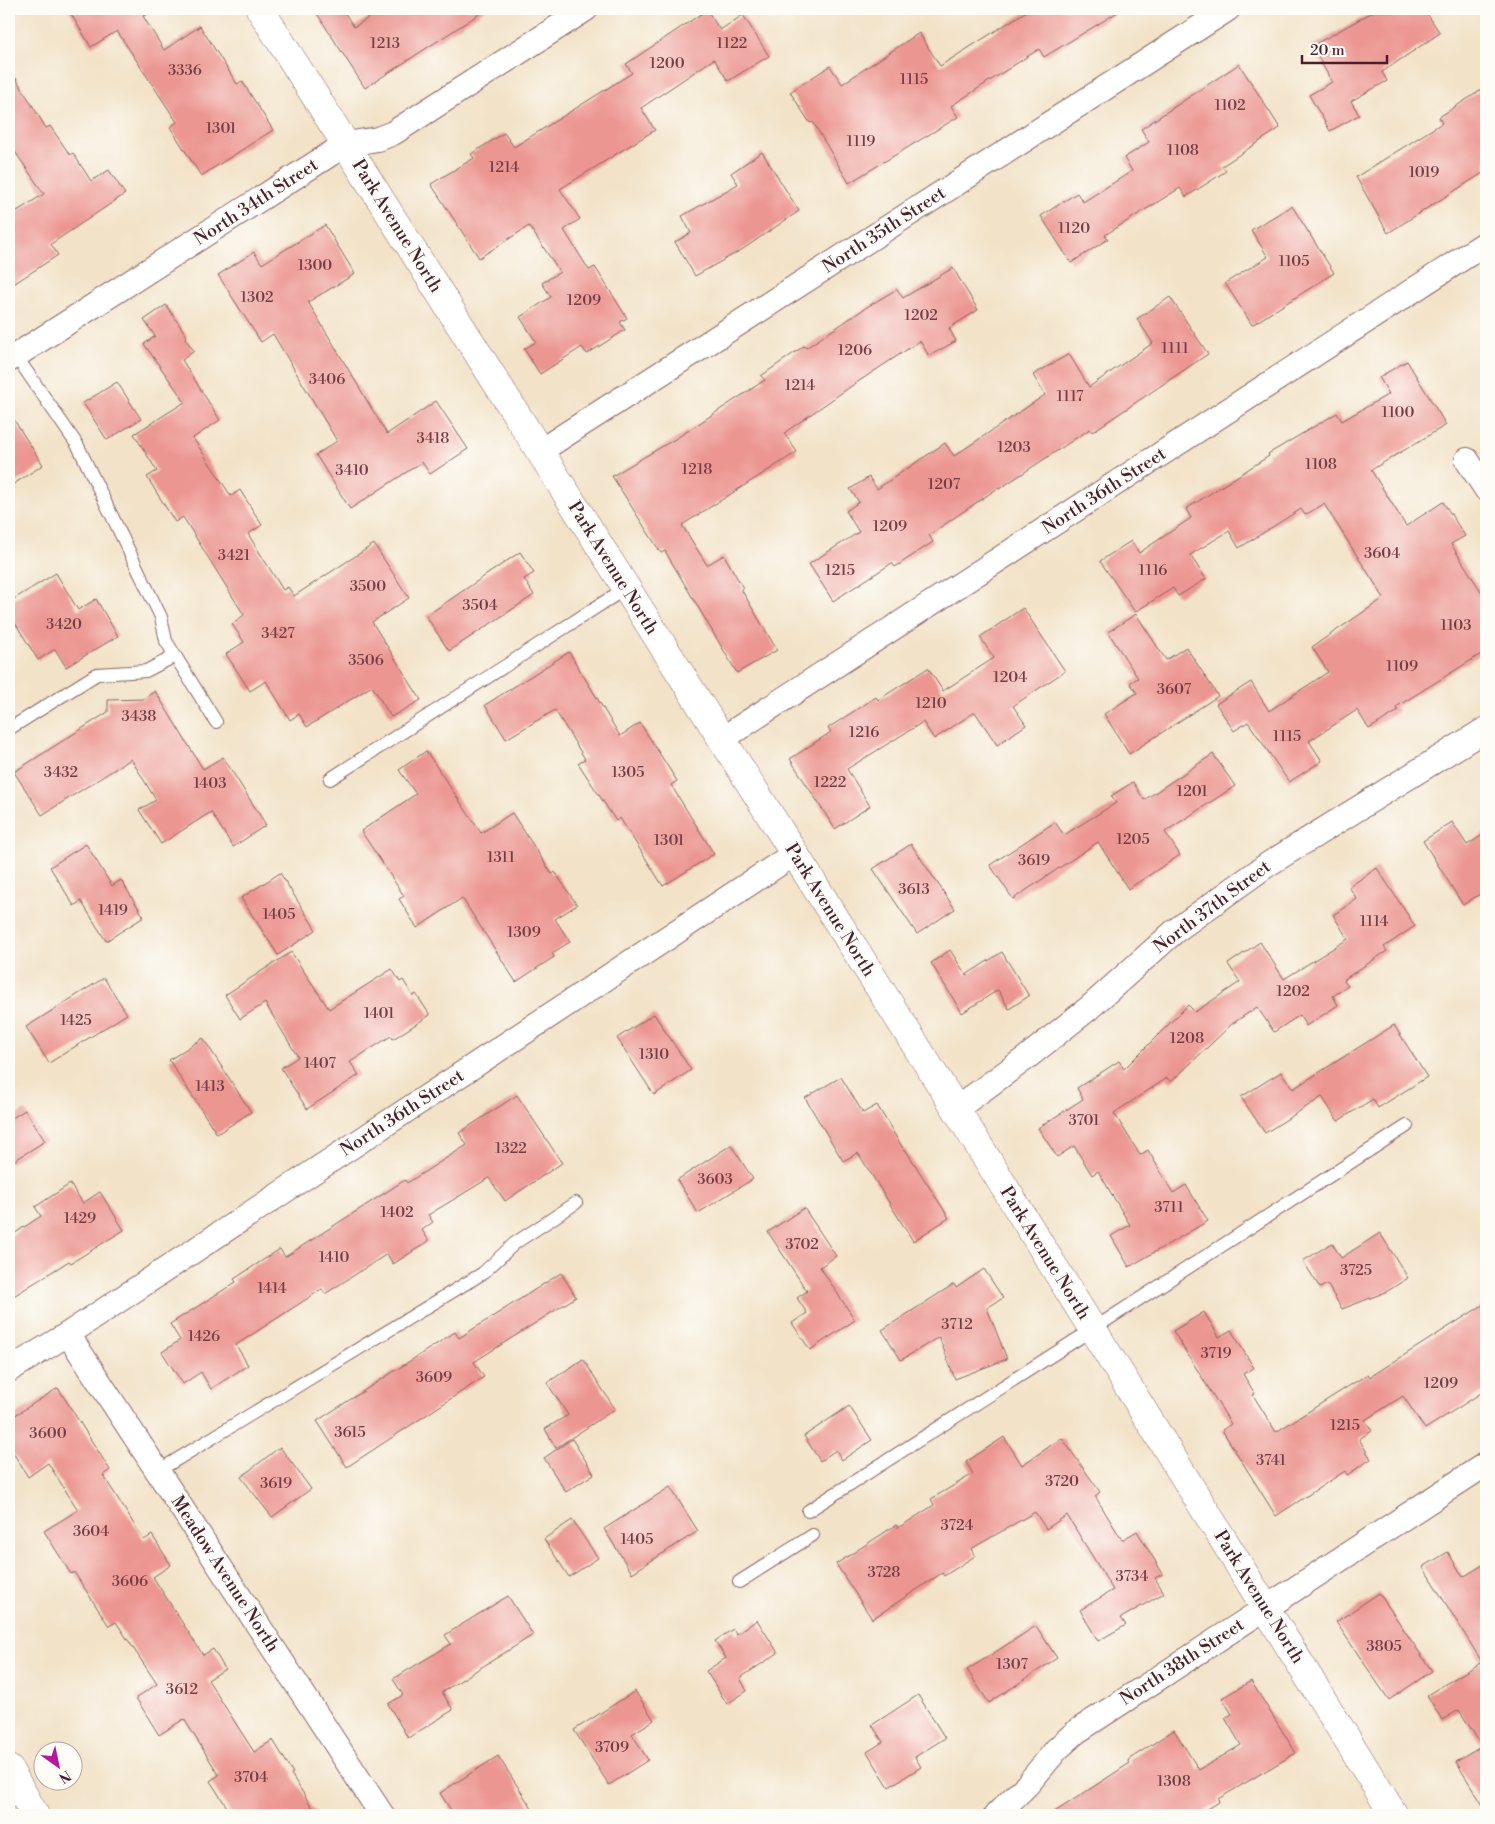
<svg xmlns="http://www.w3.org/2000/svg" width="1495" height="1824" viewBox="0 0 1495 1824" font-family="'Libre Bodoni',serif">
<style>
.building{fill:#ec9691}
.lines{fill:none;stroke-linecap:round;stroke-linejoin:round}
.lane-casing{stroke:#856362;stroke-width:14}
.street-casing{stroke:#856362;stroke-width:26}
.secondary-casing{stroke:#856362;stroke-width:29}
.highway-casing{stroke:#856362;stroke-width:29}
.lane{stroke:#fff;stroke-width:12}
.street{stroke:#fff;stroke-width:24}
.secondary{stroke:#fff;stroke-width:28}
.highway{stroke:#fff;stroke-width:28}
.labels{text-anchor:middle;dominant-baseline:central;stroke-width:4;stroke-linejoin:round;paint-order:stroke}
.number-label{font-size:15px;fill:#723d44}
.street-label{font-size:18px;fill:#4a1f2b;stroke:#fdfcf7}
</style>
<rect width="100%" height="100%" fill="#fdfcf7"/>
<filter id="ink" filterUnits="userSpaceOnUse"><feTurbulence type="fractalNoise" baseFrequency=".02" numOctaves="2"/><feDisplacementMap in="SourceGraphic" scale="10" xChannelSelector="R" yChannelSelector="G"/><feConvolveMatrix kernelMatrix="1 2 1 2 8 2 1 2 1" color-interpolation-filters="sRGB"/></filter>
<filter id="wash" filterUnits="userSpaceOnUse"><feTurbulence type="fractalNoise" baseFrequency=".0096" numOctaves="4" result="noise"/><feDisplacementMap in="SourceGraphic" scale="20" xChannelSelector="R" yChannelSelector="G"/><feGaussianBlur stdDeviation="1.12" result="paint"/><feColorMatrix in="noise" values="0 0 0 0 0 0 0 0 0 0 0 0 0 0 0 0 0 1.4 0 .05"/><feComposite in="paint" operator="in"/></filter>
<g filter="url(#wash)">
<rect width="100%" height="100%" fill="#f2e2c7"/>
<g id="blocks">
<path class="building" d="M68,9H156L143,16L164,50L200,26L237,84L242,81L273,130L201,176L170,127L177,122L117,31L91,47Z
M314,9H342L354,27L382,9H487L365,88Z
M1030,9H1123L1044,57L1039,49L951,106L958,117L849,183L813,122L810,123L790,92L830,66L842,84L919,33L940,66Z
M1378,9H1424L1440,33L1382,72L1387,81L1351,101L1359,115L1330,131L1309,95L1332,82L1312,46Z
M707,10L720,30L743,15L769,56L728,81L714,59L641,108L655,130L560,189L580,219L564,230L589,270L595,267L627,318L620,322L625,330L587,354L582,347L540,374L524,349L536,342L520,317L551,297L542,283L560,272L529,226L479,258L431,184L474,158L471,154L504,133L514,147L632,73L626,64Z
M1239,64L1280,128L1222,166L1226,171L1186,197L1180,188L1105,235L1108,239L1071,263L1041,216L1077,193L1083,202L1132,171L1124,158L1149,142L1141,129Z
M9,67L46,128L50,126L70,155L73,153L91,181L109,170L125,194L51,244L58,255L9,287V216L44,194L9,143Z
M1486,87V171L1388,233L1356,177L1442,123L1439,117Z
M762,152L799,211L743,249L695,276L675,242L691,233L682,216L738,184L731,173Z
M1292,206L1334,273L1252,325L1225,283L1268,257L1251,230Z
M325,225L355,274L308,302L387,434L436,401L468,449L430,474L422,462L350,509L316,455L337,441L273,334L261,342L218,275L254,252L262,264Z
M953,268L978,310L949,328L956,341L929,356L920,341L850,387L784,433L797,452L682,525L707,565L724,555L743,588L741,589L777,650L737,673L665,551L661,553L612,476L680,436L765,380L761,376L804,346L806,348L867,307L897,289L903,298Z
M1170,297L1208,354L1092,432L1090,429L999,489L998,488L929,535L933,542L895,567L892,563L833,601L809,564L859,532L846,511L859,502L850,489L869,477L877,489L945,443L954,456L1045,395L1033,375L1069,354L1089,387L1153,343L1137,319Z
M166,305L187,336L185,338L194,351L182,360L220,420L193,438L231,496L240,490L262,525L248,534L283,590L288,587L294,596L374,544L409,598L372,622L421,700L391,717L372,686L307,727L299,714L290,720L266,681L250,691L226,654L244,642L232,624L244,615L183,517L175,522L147,477L157,471L134,434L185,402L144,344L155,336L144,320Z
M1407,361L1446,425L1371,470L1406,526L1443,502L1465,536L1451,544L1486,599V651L1396,707L1398,711L1369,729L1357,710L1309,741L1322,761L1289,782L1248,722L1234,731L1216,704L1251,682L1269,711L1328,672L1312,647L1384,598L1324,504L1305,515L1301,509L1239,548L1229,531L1190,555L1206,579L1178,596L1173,588L1135,612L1100,561L1131,541L1139,553L1191,518L1186,509L1269,456L1268,454L1337,413L1342,421L1389,394L1379,377Z
M117,382L141,419L107,440L83,403Z
M9,412L43,465L9,487Z
M520,552L534,573L524,579L534,595L449,651L426,616Z
M56,573L78,610L96,599L118,636L66,667L55,649L38,660L9,613V602Z
M1023,608L1065,671L1013,706L1026,725L997,745L975,712L934,739L923,722L847,769L870,806L835,829L790,759L831,732L828,728L876,697L878,700L928,668L943,691L994,658L980,637Z
M1136,614L1166,660L1186,647L1218,696L1129,754L1104,714L1137,693L1130,683L1138,678L1108,632Z
M569,652L620,736L640,723L677,781L671,785L714,854L663,886L620,818L616,821L578,763L585,759L555,710L506,739L485,705Z
M155,691L203,769L223,757L266,825L233,847L211,812L161,844L139,810L156,800L131,759L42,815L14,772L108,712V700L143,699Z
M426,751L481,833L512,813L552,874L555,872L577,905L555,919L570,942L552,953L554,957L516,982L462,898L417,928L399,899L404,896L361,831L416,794L399,770Z
M1213,754L1235,786L1165,832L1180,855L1128,889L1098,842L1013,899L990,865L1055,822L1064,835L1116,803L1111,796L1133,782L1144,800Z
M1452,822L1467,845L1486,833V890L1463,905L1423,841Z
M86,844L112,886L121,880L144,917L106,941L81,901L74,906L50,867Z
M911,844L955,909L917,934L873,869Z
M1377,868L1415,926L1384,947L1387,951L1343,980L1348,986L1333,996L1338,1005L1306,1026L1300,1015L1274,1032L1257,1007L1232,1024L1171,1082L1167,1078L1114,1113L1140,1155L1148,1150L1173,1193L1186,1185L1208,1221L1129,1267L1111,1236L1130,1225L1098,1171L1092,1175L1074,1146L1057,1157L1038,1128L1083,1099L1077,1088L1119,1061L1124,1069L1188,1005L1195,1012L1240,982L1228,964L1260,942L1284,979L1348,939L1333,915L1357,899L1349,887Z
M280,873L316,930L278,955L241,898Z
M950,950L966,975L1002,952L1029,996L1009,1009L998,990L962,1013L931,963Z
M291,952L329,1009L392,969L400,982L403,980L413,996L416,994L430,1015L393,1039L391,1036L350,1062L359,1075L307,1109L281,1068L298,1057L265,1003L240,1019L225,995Z
M104,978L127,1014L49,1063L26,1027Z
M654,1014L691,1070L654,1095L617,1038Z
M1394,1025L1427,1077L1378,1108L1373,1099L1338,1121L1322,1097L1265,1133L1241,1097L1281,1072L1293,1089Z
M203,1038L251,1112L217,1134L169,1060Z
M841,1077L863,1113L877,1105L904,1150L905,1149L949,1218L913,1241L858,1153L843,1161L805,1098Z
M517,1095L562,1163L505,1201L489,1178L428,1215L433,1222L422,1230L429,1241L393,1264L387,1254L325,1294L322,1289L236,1345L248,1365L211,1389L201,1372L183,1384L162,1352L180,1340L170,1324L236,1282L234,1279L280,1249L285,1257L405,1180L407,1183L467,1145L459,1133Z
M25,1110L45,1141L9,1164V1120Z
M731,1145L753,1179L698,1213L677,1180Z
M70,1184L83,1203L100,1192L124,1230L71,1263L69,1261L9,1299V1237L41,1216L35,1207Z
M804,1208L836,1256L820,1267L855,1320L810,1350L792,1323L807,1313L797,1298L807,1291L768,1232Z
M1380,1233L1408,1278L1386,1292L1342,1309L1327,1284L1320,1288L1303,1261L1332,1243L1341,1258Z
M984,1269L1003,1298L987,1308L1007,1359L955,1379L939,1337L901,1360L882,1330L954,1284L956,1288Z
M561,1273L576,1297L474,1362L484,1377L347,1467L317,1421L455,1332L459,1338Z
M1486,1303V1390L1425,1429L1403,1396L1365,1420L1372,1431L1359,1439L1371,1459L1347,1475L1345,1471L1276,1516L1222,1430L1231,1424L1173,1331L1204,1312L1219,1337L1231,1330L1254,1368L1243,1374L1255,1394L1253,1395L1276,1432L1368,1374L1370,1377Z
M583,1359L615,1409L556,1448L545,1429L568,1415L547,1383Z
M58,1388L110,1470L103,1475L144,1540L152,1535L171,1565L153,1577L203,1655L213,1649L225,1669L208,1680L254,1752L273,1740L293,1773L291,1774L317,1815H232L210,1781L219,1775L184,1719L159,1735L136,1698L157,1684L116,1622L109,1626L74,1572L71,1574L44,1531L78,1510L48,1463L28,1477L9,1446V1419Z
M849,1406L872,1440L842,1460L836,1450L820,1461L804,1436Z
M1004,1437L1022,1465L1062,1438L1100,1492L1095,1496L1122,1540L1137,1531L1163,1574L1155,1578L1164,1593L1121,1618L1126,1625L1098,1641L1080,1610L1113,1590L1067,1515L1046,1529L1035,1512L971,1549L975,1556L944,1576L942,1573L872,1619L836,1564L896,1525L898,1528L934,1505L931,1499L973,1474L966,1462Z
M572,1439L594,1474L566,1492L544,1458Z
M280,1447L311,1489L272,1517L241,1477Z
M670,1487L698,1531L632,1573L604,1529Z
M572,1520L598,1558L569,1577L544,1539Z
M1448,1552L1463,1577L1486,1563V1810L1456,1762L1482,1746L1459,1710L1442,1720L1427,1695L1482,1662L1423,1567Z
M1379,1593L1432,1671L1389,1700L1336,1622Z
M508,1596L533,1635L442,1692L453,1710L408,1738L388,1704L403,1695L393,1679L451,1644L445,1635Z
M757,1620L778,1653L740,1678L747,1691L727,1704L706,1671L726,1658L715,1641L733,1629L737,1634Z
M1036,1626L1057,1658L989,1703L967,1670Z
M1251,1681L1296,1753L1218,1799L1219,1802L1198,1815H1050L1130,1763L1128,1760L1174,1730L1199,1770L1241,1745L1225,1718L1232,1714L1222,1698Z
M635,1691L654,1720L632,1734L648,1760L609,1785L574,1730Z
M918,1695L945,1738L915,1757L921,1767L889,1787L867,1752L883,1742L872,1725Z
M498,1756L536,1815H454L440,1793Z"/>
</g>
</g>
<g filter="url(#ink)">
<use href="#blocks" fill-opacity="0" stroke="#856362" stroke-width="1"/>
<g class="lines">
<defs>
<path id="lane" d="M16,356L78,446L161,617L166,641L216,722
M9,729L97,674L146,671L175,656
M330,779L626,588
M158,1471L483,1273L515,1243L576,1203
M808,1511L1093,1329L1407,1126
M739,1582L813,1535"/>
<path id="street" d="M9,360L346,144L378,139L393,133L586,9
M540,451L1228,9
M1467,460L1486,489
M722,739L1486,243
M956,1109L1026,1058L1089,1008L1175,931L1267,865L1486,729
M68,1334L382,1815
M9,1370L68,1334L794,854
M996,1815L1027,1785L1057,1749L1076,1732L1486,1464"/>
<path id="secondary" d="M260,9L956,1109L1394,1815"/>
<path id="highway" d="M9,1769L35,1815"/>
</defs>
<use href="#lane" class="lane-casing"/>
<use href="#street" class="street-casing"/>
<use href="#secondary" class="secondary-casing"/>
<use href="#highway" class="highway-casing"/>
<use href="#lane" class="lane"/>
<use href="#street" class="street"/>
<use href="#secondary" class="secondary"/>
<use href="#highway" class="highway"/>
</g>
</g>
<g class="labels">
<g class="number-label">
<text x="385" y="43">1213</text>
<text x="732" y="43">1122</text>
<text x="667" y="63">1200</text>
<text x="185" y="70">3336</text>
<text x="914" y="79">1115</text>
<text x="1230" y="105">1102</text>
<text x="221" y="128">1301</text>
<text x="861" y="141">1119</text>
<text x="1183" y="150">1108</text>
<text x="504" y="167">1214</text>
<text x="1424" y="172">1019</text>
<text x="1074" y="228">1120</text>
<text x="1294" y="261">1105</text>
<text x="315" y="265">1300</text>
<text x="257" y="297">1302</text>
<text x="584" y="300">1209</text>
<text x="921" y="315">1202</text>
<text x="1175" y="348">1111</text>
<text x="855" y="350">1206</text>
<text x="327" y="379">3406</text>
<text x="800" y="385">1214</text>
<text x="1070" y="396">1117</text>
<text x="1398" y="412">1100</text>
<text x="433" y="438">3418</text>
<text x="1014" y="447">1203</text>
<text x="1321" y="464">1108</text>
<text x="697" y="469">1218</text>
<text x="352" y="470">3410</text>
<text x="944" y="484">1207</text>
<text x="890" y="526">1209</text>
<text x="1382" y="553">3604</text>
<text x="234" y="555">3421</text>
<text x="840" y="570">1215</text>
<text x="1153" y="570">1116</text>
<text x="368" y="586">3500</text>
<text x="480" y="605">3504</text>
<text x="64" y="624">3420</text>
<text x="1456" y="625">1103</text>
<text x="278" y="633">3427</text>
<text x="366" y="660">3506</text>
<text x="1402" y="666">1109</text>
<text x="1010" y="677">1204</text>
<text x="1174" y="689">3607</text>
<text x="931" y="703">1210</text>
<text x="139" y="716">3438</text>
<text x="864" y="732">1216</text>
<text x="1287" y="736">1115</text>
<text x="61" y="772">3432</text>
<text x="628" y="772">1305</text>
<text x="830" y="782">1222</text>
<text x="210" y="783">1403</text>
<text x="1192" y="791">1201</text>
<text x="1133" y="839">1205</text>
<text x="669" y="840">1301</text>
<text x="501" y="857">1311</text>
<text x="1034" y="860">3619</text>
<text x="914" y="889">3613</text>
<text x="113" y="910">1419</text>
<text x="279" y="914">1405</text>
<text x="1374" y="921">1114</text>
<text x="524" y="932">1309</text>
<text x="1293" y="991">1202</text>
<text x="379" y="1013">1401</text>
<text x="76" y="1020">1425</text>
<text x="1187" y="1038">1208</text>
<text x="654" y="1054">1310</text>
<text x="320" y="1063">1407</text>
<text x="210" y="1086">1413</text>
<text x="1084" y="1120">3701</text>
<text x="511" y="1148">1322</text>
<text x="715" y="1179">3603</text>
<text x="1169" y="1207">3711</text>
<text x="397" y="1212">1402</text>
<text x="80" y="1218">1429</text>
<text x="802" y="1244">3702</text>
<text x="334" y="1257">1410</text>
<text x="1356" y="1270">3725</text>
<text x="272" y="1288">1414</text>
<text x="957" y="1324">3712</text>
<text x="204" y="1336">1426</text>
<text x="1216" y="1353">3719</text>
<text x="434" y="1377">3609</text>
<text x="1441" y="1383">1209</text>
<text x="1345" y="1425">1215</text>
<text x="350" y="1432">3615</text>
<text x="48" y="1433">3600</text>
<text x="1271" y="1460">3741</text>
<text x="1062" y="1481">3720</text>
<text x="276" y="1483">3619</text>
<text x="957" y="1525">3724</text>
<text x="91" y="1531">3604</text>
<text x="637" y="1539">1405</text>
<text x="884" y="1572">3728</text>
<text x="1132" y="1576">3734</text>
<text x="130" y="1581">3606</text>
<text x="1384" y="1646">3805</text>
<text x="1012" y="1664">1307</text>
<text x="182" y="1689">3612</text>
<text x="612" y="1747">3709</text>
<text x="251" y="1777">3704</text>
<text x="1174" y="1781">1308</text>
</g>
<g class="street-label">
<text transform="translate(256 202) rotate(-33)">North 34th Street</text>
<text transform="translate(397 226) rotate(58)">Park Avenue North</text>
<text transform="translate(884 230) rotate(-33)">North 35th Street</text>
<text transform="translate(1104 491) rotate(-33)">North 36th Street</text>
<text transform="translate(613 568) rotate(58)">Park Avenue North</text>
<text transform="translate(1212 907) rotate(-37)">North 37th Street</text>
<text transform="translate(830 910) rotate(58)">Park Avenue North</text>
<text transform="translate(402 1113) rotate(-33)">North 36th Street</text>
<text transform="translate(1045 1253) rotate(58)">Park Avenue North</text>
<text transform="translate(225 1574) rotate(57)">Meadow Avenue North</text>
<text transform="translate(1259 1597) rotate(58)">Park Avenue North</text>
<text transform="translate(1182 1662) rotate(-33)">North 38th Street</text>
</g>
</g>
<rect width="1495" height="1824" fill="none" stroke="#fdfcf7" stroke-width="30"/>
<g transform="translate(58 1766) rotate(147)"><circle r="24" fill="#fdfcf7" stroke="#b5a4a5"/>
<path d="M0-4L9 19L0 12L-9 19Z" fill="#b5179e"/>
<text y="-8" font-size="14" font-weight="bold" text-anchor="middle" fill="#4a1f2b">N</text>
</g>
<path d="M1302 55v8h85v-8" fill="none" stroke="#4a1f2b" stroke-width="2.5"/>
<text x="1310" y="55" font-size="15" fill="#4a1f2b" stroke="#fdfcf7" stroke-width="4" paint-order="stroke">20 m</text>
</svg>
